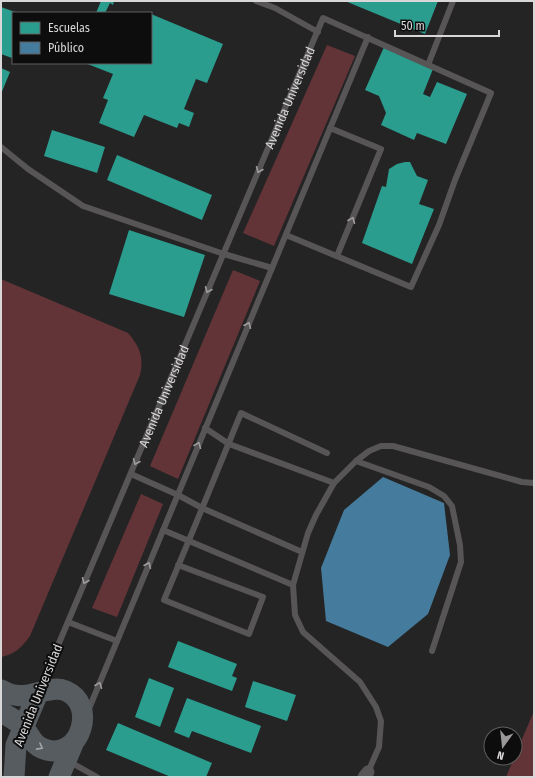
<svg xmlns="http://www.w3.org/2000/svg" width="535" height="778" viewBox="0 0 535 778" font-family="'Fira Sans Condensed',sans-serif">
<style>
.green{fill:#623438}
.schools{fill:#2a9d8f}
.public{fill:#457b9d}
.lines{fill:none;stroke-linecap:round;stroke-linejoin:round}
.service{stroke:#575555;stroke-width:6}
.minor{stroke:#575555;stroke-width:13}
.primary{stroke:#565c60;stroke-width:21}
.oneway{stroke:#9e9c9c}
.oneway2{stroke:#a5a6a7}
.labels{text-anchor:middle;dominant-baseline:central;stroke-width:4;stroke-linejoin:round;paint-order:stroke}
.street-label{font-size:13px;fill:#d9d7d7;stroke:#0e0d0d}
</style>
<rect width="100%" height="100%" fill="#252424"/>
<path class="green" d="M327,45L355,56L274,246L243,233Z
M233,270L260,281L178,479L150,466Z
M1,279L128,333C140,347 144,357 140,375L30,636C21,648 15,654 1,657Z
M141,494L163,504L117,617L92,608Z
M534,711V777H506Z"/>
<path class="schools" d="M101,1H114L113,5L110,3L105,13H96Z
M345,1H438L425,34Z
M1,7L18,13H13L12,58L1,54Z
M151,14L223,44L207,83L196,79L184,109L194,113L189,127L179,123L177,128L144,115L134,137L99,123L108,100L103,98L113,74L85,63H151Z
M384,47L433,69L423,94L430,97L437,82L467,94L446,144L417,133L414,140L381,125L386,113L379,96L365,90Z
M1,68L10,72L1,94Z
M52,130L105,147L97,173L44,156Z
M117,155L212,195L202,220L107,180Z
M405,162H410L417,176L428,180L419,204L434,209L412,264L362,243L382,186L386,187L389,169L397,164Z
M129,230L205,255L184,317L109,294Z
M178,641L237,664L232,676L237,678L232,691L168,667Z
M149,678L174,688L160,727L135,717Z
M253,681L296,695L287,721L245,707Z
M187,698L261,726L251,753L192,731L189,738L174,732Z
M118,723L212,763L206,777H171L106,750Z"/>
<path class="public" d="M383,477L444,503L450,555L428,614L388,647L326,621L321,568L344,510Z"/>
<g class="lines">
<g class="service">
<path d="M256,1L275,8L318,32"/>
<path d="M428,65L453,1"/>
<path d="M330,128L381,149L337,256"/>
<path d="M1,147L28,169L83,206L224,254L272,268"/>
<path d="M205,428L229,444L334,483"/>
<path d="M356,461L429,487L444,496L452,506L460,545L461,562L432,651"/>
<path d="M131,474L178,495L202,508L302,552"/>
<path d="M163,530L293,585"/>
<path d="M178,565L263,597L249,634L164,600C190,538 216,475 241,413L327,453"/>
<path d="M68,622L117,641"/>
<path id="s1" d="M40,688L323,18L491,93L455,180L439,225L411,287L286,235"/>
<path d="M88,711L368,37"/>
<path d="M70,762L97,777"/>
<path d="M368,772L379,747L381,721L376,707L360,682L303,632L295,615L293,585L308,533L316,515L334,483L356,461L369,451L381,446H393L522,482L534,483"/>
</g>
<path class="minor" d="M364,777L368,772"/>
<path class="primary" d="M1,690C5,692 11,695 15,695C32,699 50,684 66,691C97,704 81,759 47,750C32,746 32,737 24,728C18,721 8,716 1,712
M14,777L16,745L38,693
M59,777L73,744"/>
</g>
<defs><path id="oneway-chevron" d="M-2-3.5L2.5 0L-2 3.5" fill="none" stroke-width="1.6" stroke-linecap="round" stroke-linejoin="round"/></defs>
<g class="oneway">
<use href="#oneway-chevron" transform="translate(259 170) rotate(113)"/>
<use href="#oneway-chevron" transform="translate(352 220) rotate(-68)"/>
<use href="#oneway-chevron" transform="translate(208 290) rotate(113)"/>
<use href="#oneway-chevron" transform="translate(248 325) rotate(-67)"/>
<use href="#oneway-chevron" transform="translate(198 445) rotate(-68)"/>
<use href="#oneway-chevron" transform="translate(136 462) rotate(113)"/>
<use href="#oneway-chevron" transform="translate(148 565) rotate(-67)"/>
<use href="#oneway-chevron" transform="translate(85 581) rotate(113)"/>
<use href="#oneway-chevron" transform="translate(99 685) rotate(-68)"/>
</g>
<use class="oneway2" href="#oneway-chevron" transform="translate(40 747) rotate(28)"/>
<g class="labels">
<g class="street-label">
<text stroke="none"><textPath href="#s1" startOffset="641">Avenida Universidad</textPath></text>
<text stroke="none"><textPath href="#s1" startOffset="317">Avenida Universidad</textPath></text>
<text transform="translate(38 695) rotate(-68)">Avenida Universidad</text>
</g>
</g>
<rect width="535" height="778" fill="none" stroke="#d9d7d7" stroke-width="4"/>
<rect x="12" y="12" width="140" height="52" fill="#0e0d0d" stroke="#5f5e5e"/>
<rect x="20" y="22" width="20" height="12" fill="#2a9d8f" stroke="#5f5e5e"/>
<text x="48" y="32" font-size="12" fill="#d9d7d7">Escuelas</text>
<rect x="20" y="42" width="20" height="12" fill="#457b9d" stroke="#5f5e5e"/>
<text x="48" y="52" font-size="12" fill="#d9d7d7">Público</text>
<g transform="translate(503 746) rotate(195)"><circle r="19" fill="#0e0d0d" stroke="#5f5e5e"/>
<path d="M0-3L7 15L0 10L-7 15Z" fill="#9a9898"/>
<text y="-6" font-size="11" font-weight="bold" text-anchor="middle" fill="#d9d7d7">N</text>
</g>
<path d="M395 30v6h104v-6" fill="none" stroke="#d9d7d7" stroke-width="2"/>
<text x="401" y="30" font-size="12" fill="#d9d7d7" stroke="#0e0d0d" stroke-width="3" paint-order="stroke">50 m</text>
</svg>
